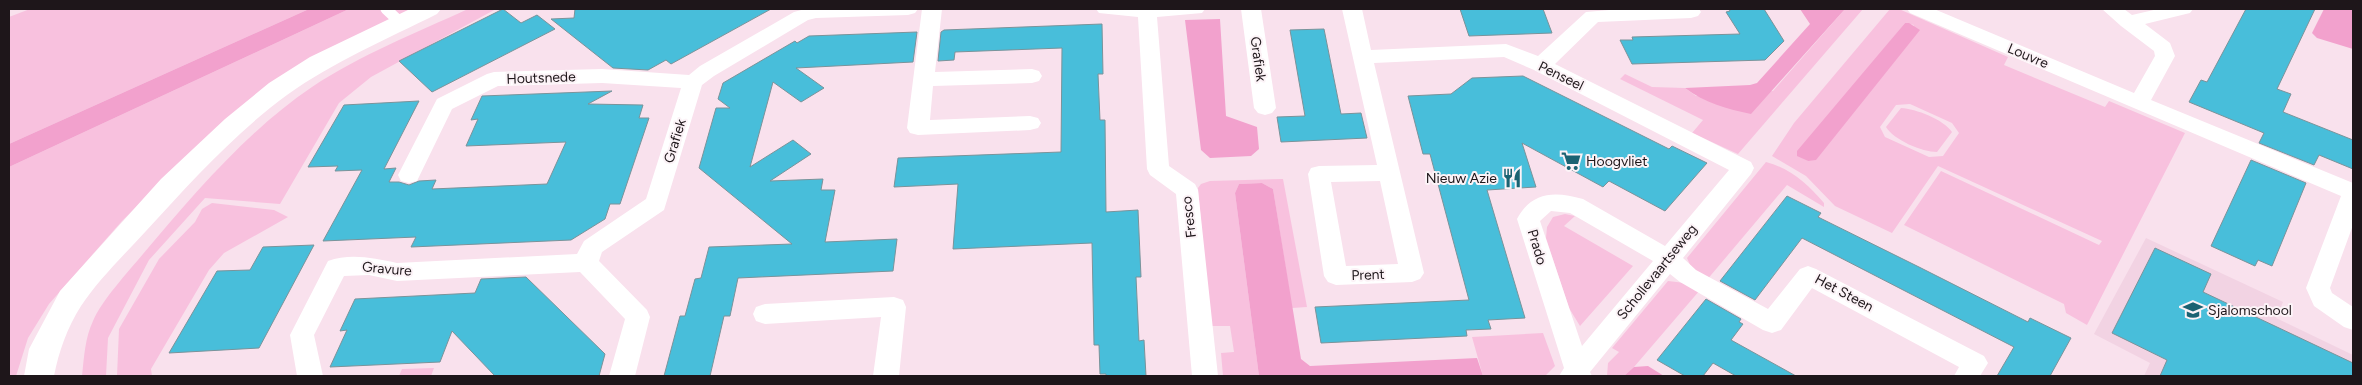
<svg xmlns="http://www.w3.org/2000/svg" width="2362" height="385" viewBox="0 0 2362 385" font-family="Figtree,sans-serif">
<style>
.built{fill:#f2d3e3}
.green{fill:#f8c1de;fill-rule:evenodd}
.water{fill:#f2a1cd}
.building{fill:#48beda;stroke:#7a939a}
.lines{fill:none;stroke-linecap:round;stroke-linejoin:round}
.lane{stroke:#fff;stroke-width:11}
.street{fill:#fff;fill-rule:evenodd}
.secondary{fill:#fff;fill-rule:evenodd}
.labels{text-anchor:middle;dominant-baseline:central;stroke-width:4;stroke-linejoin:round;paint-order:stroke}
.street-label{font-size:14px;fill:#1e161a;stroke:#fcf3f7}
.poi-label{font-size:14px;fill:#1e161a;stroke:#fcf3f7;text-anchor:start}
</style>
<rect width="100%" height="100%" fill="#f9e1ed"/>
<path class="built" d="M2146,238L2283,302L2276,318L2353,355V376H2144L2150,363L2094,334Z"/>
<path class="green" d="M30,9H309L9,144V17Z
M349,9H414L330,48L201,143L122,221L49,304L28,338L16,376H9V167Z
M468,9H496L371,77L339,103L280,204L205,198L149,260L108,338L106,376H82C84,357 85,338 93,321C102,300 128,272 143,254C193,195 248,130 312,87C360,55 416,33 468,9Z
M1845,9H1863L1738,154L1692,133L1703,120L1620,79L1625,74L1652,87L1685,88L1696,96L1773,91Z
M1890,9H1899L2008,57L2004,65L2105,107L2109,101L2185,133L2087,325L2066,313L2064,304L1904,225L1941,171L2099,245L2102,241L1938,166L1892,233L1835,206L1806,176L1772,156L1794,123ZM1905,23L1914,25L1808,161L1797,155ZM1910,104L1952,123L1959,133L1943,156L1929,157L1885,137L1880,127L1896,105Z
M1901,108C1916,109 1943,119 1952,132L1937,152C1922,152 1894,140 1886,127Z
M1766,162C1792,169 1807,184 1824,203V207L1787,185L1706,281L1694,274L1687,258Z
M1283,179L1307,307L1292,308L1273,189L1262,183L1239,184L1235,193L1259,376H1223L1221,353L1234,352L1230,326H1210L1198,188L1201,184L1210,181Z
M212,203L274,210L288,217L224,253L209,270L151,369L152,376H117L119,329L159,259L195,222L202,209Z
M1565,214L1575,216L1564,226L1633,266L1580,326L1569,308L1546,238L1547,227L1553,217Z
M1668,281L1685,283L1700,290L1634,367L1624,376H1607L1608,363L1619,352L1612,348Z
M1543,333L1555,366L1545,376H1483L1472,337Z
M434,368L431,376H399L402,369Z"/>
<path class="water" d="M309,9H349L9,167V144Z
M1800,9H1845L1751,114C1727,109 1705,103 1685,88L1750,85L1757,83L1810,24Z
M2324,9H2353V49L2317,38L2312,33Z
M1220,19L1226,116L1257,127L1259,149L1251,156L1210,158L1201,150L1185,20Z
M1905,23H1909L1920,30L1816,160L1808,161L1797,156V151Z
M1262,183L1273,189L1301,359L1310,366L1477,358L1483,376H1259L1235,193L1239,184Z
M1648,366L1664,376H1624L1634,367Z"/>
<path class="building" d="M503,9L521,23L537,15L555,29L432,92L399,61Z
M575,9H771L671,64L666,60L648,70L613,68L551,19L574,18Z
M1460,9H1543L1552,33L1469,36Z
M1729,9H1764L1784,41L1765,60L1632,64L1620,40H1633L1632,37L1740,34L1726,12L1730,11Z
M2246,9H2315L2277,89L2291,94L2283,112L2353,140V169L2319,155L2314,165L2259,143L2264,133L2189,102L2201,80L2207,82Z
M1102,24L1103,74H1098L1100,120H1105L1106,212L1138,210L1141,277H1136L1139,341L1144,340L1146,376H1106V374H1100L1099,345H1094L1092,243L953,249L958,184L894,187L898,158L1061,152L1062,48L955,52L954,60L938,61L941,32L944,30Z
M1324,29L1341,114L1361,113L1367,138L1281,142L1277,117L1305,116L1290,30Z
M917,32L913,62L796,68L824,88L801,102L773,82L750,167L793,140L811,154L770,181L823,179L821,190H835L825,242L897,239L893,271L738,278L730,316H724L710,376H664L680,316H685L695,279L701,278L709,247L792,244L699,168L716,108H730L718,99L723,83L795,41L797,43L809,36Z
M1523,76L1669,149L1672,146L1707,163L1665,211L1609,181L1603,187L1522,143L1536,187L1487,190L1525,318L1488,320L1491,329L1466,330L1467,336L1321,343L1315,307L1469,300L1430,154H1423L1408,96L1451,94L1472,78Z
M612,91L588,104L643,105L639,118H649L620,204H610L605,219L571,240L411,247L416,237L323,241L362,170L335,171L338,166L308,167L344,105L419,101L384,169L396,168L389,182H399L409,185L419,181L436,180L432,189L547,184L566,142L466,146L478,119L471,120L482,96Z
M2251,160L2306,183L2272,266L2258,260L2255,266L2211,246Z
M1787,196L1821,213L1818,217L1919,267L2028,322L2030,318L2071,338L2050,376H1997L2014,347L1802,238L1755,300L1720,281Z
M314,245L259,348L169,353L217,271L250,270L263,247Z
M2155,248L2211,274L2203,292L2353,363V376H2160L2167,360L2112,333Z
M526,277L605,354L599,376H495L452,331L440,362L330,367L347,330L340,331L355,299L475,293L481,279Z
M1706,299L1741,319L1739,322L1743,324L1731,340L1796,376H1736L1713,363L1703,376H1685L1657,360Z"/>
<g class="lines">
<path class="lane" d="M386,9L401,23"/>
<path class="street" d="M805,9H918L915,13L908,15L816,18L808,20L714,76L702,85L664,210L602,252L599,261L647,310L650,317L635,376H609L625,319L580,272L397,281L369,275L344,276L314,335L323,376H297L290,335L328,261C350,253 374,258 397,263L577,254L584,241L646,199L681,88L602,83L498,86L452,109L417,181L409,183L401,181L398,175L437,99L487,74L494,72L602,69L689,75L700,66L794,12Z
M922,9H942L935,72L1032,69L1039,71L1042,76L1039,81L1032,83L933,86L930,120L1030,116L1038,118L1041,123L1038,128L1030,130L918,135L910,133L907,128Z
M1096,9H1205L1202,13L1157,17L1169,166L1195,184L1198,190L1218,376H1192L1176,194L1150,175L1147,169L1138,17L1099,13Z
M1241,9H1261L1276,108L1272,113L1265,115L1258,113L1254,108Z
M1342,9H1362L1371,50L1506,44L1538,56L1586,12L1621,9H1699L1701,12L1698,16L1691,18L1598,22L1555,64L1751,162L1754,168L1751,174L1683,258L1696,270L1768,309L1800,269L1808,266L1816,269L1984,356L1988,363L1980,376H1954L1959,367L1812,288L1781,330L1772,333L1763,330L1680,282L1670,274L1590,372L1592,376H1559L1564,368L1517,219C1532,191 1555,191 1583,199L1665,246L1729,170L1534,70L1504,57L1374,63L1424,273L1420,279L1412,282L1336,285L1328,282L1324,276L1308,174L1311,168L1319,166L1377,165ZM1380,181L1398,264L1346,266L1331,182ZM1551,211L1570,213L1653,261L1582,346L1540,221Z
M1907,9H1934L2134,93L2155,56L2154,51L2121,26L2102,9H2124L2132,15L2158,9H2193L2190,13L2145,24L2170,43L2175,56L2151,100L2353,183V225L2330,288L2332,293L2353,307V330L2344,327L2314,306L2306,288L2341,196L1910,13Z
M894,297L903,300L906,307L899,376H873L881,317L765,324L756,321L753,314L756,307L765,304Z"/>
<path class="secondary" d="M410,9H441L437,14C387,39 333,62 287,95C235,133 189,184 146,231C124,255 99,279 81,306C67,328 59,351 54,376H24L29,349L60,291L161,179L225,119L269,83L310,57Z"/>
</g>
<defs>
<symbol id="supermarket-bare" viewBox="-9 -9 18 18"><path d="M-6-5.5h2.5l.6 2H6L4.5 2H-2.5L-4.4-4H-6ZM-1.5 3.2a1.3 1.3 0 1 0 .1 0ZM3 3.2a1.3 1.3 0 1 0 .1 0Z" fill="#1b6272" stroke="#fcf3f7" stroke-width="2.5" paint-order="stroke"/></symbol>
<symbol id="restaurant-bare" viewBox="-9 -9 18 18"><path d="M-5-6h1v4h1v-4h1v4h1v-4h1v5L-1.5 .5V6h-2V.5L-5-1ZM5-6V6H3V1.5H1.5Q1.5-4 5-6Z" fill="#1b6272" stroke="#fcf3f7" stroke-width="2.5" paint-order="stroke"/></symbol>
<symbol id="school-bare" viewBox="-9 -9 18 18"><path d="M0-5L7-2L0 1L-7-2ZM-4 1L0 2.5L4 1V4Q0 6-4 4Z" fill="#1b6272" stroke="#fcf3f7" stroke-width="2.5" paint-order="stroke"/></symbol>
</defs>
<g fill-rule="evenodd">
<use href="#supermarket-bare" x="1557" y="147" width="28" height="28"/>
<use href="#restaurant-bare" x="1498" y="164" width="28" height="28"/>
<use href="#school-bare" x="2179" y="296" width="28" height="28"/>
</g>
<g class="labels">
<g class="street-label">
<text transform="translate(2028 56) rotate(23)">Louvre</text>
<text transform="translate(1258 59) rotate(82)">Grafiek</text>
<text transform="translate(1561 76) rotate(26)">Penseel</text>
<text transform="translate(541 78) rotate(-2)">Houtsnede</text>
<text transform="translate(675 141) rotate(-73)">Grafiek</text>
<text transform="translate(1189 217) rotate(-97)">Fresco</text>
<text transform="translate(1537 247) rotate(73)">Prado</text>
<text transform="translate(387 269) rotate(5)">Gravure</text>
<text transform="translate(1657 272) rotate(-51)">Schollevaartseweg</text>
<text transform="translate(1368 275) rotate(-2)">Prent</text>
<text transform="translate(1844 293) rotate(28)">Het Steen</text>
</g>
<g class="poi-label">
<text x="1586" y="161">Hoogvliet</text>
<text x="1497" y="178" text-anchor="end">Nieuw Azie</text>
<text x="2208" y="310">Sjalomschool</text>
</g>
</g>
<rect width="2362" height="385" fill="none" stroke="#1e161a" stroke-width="20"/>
</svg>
